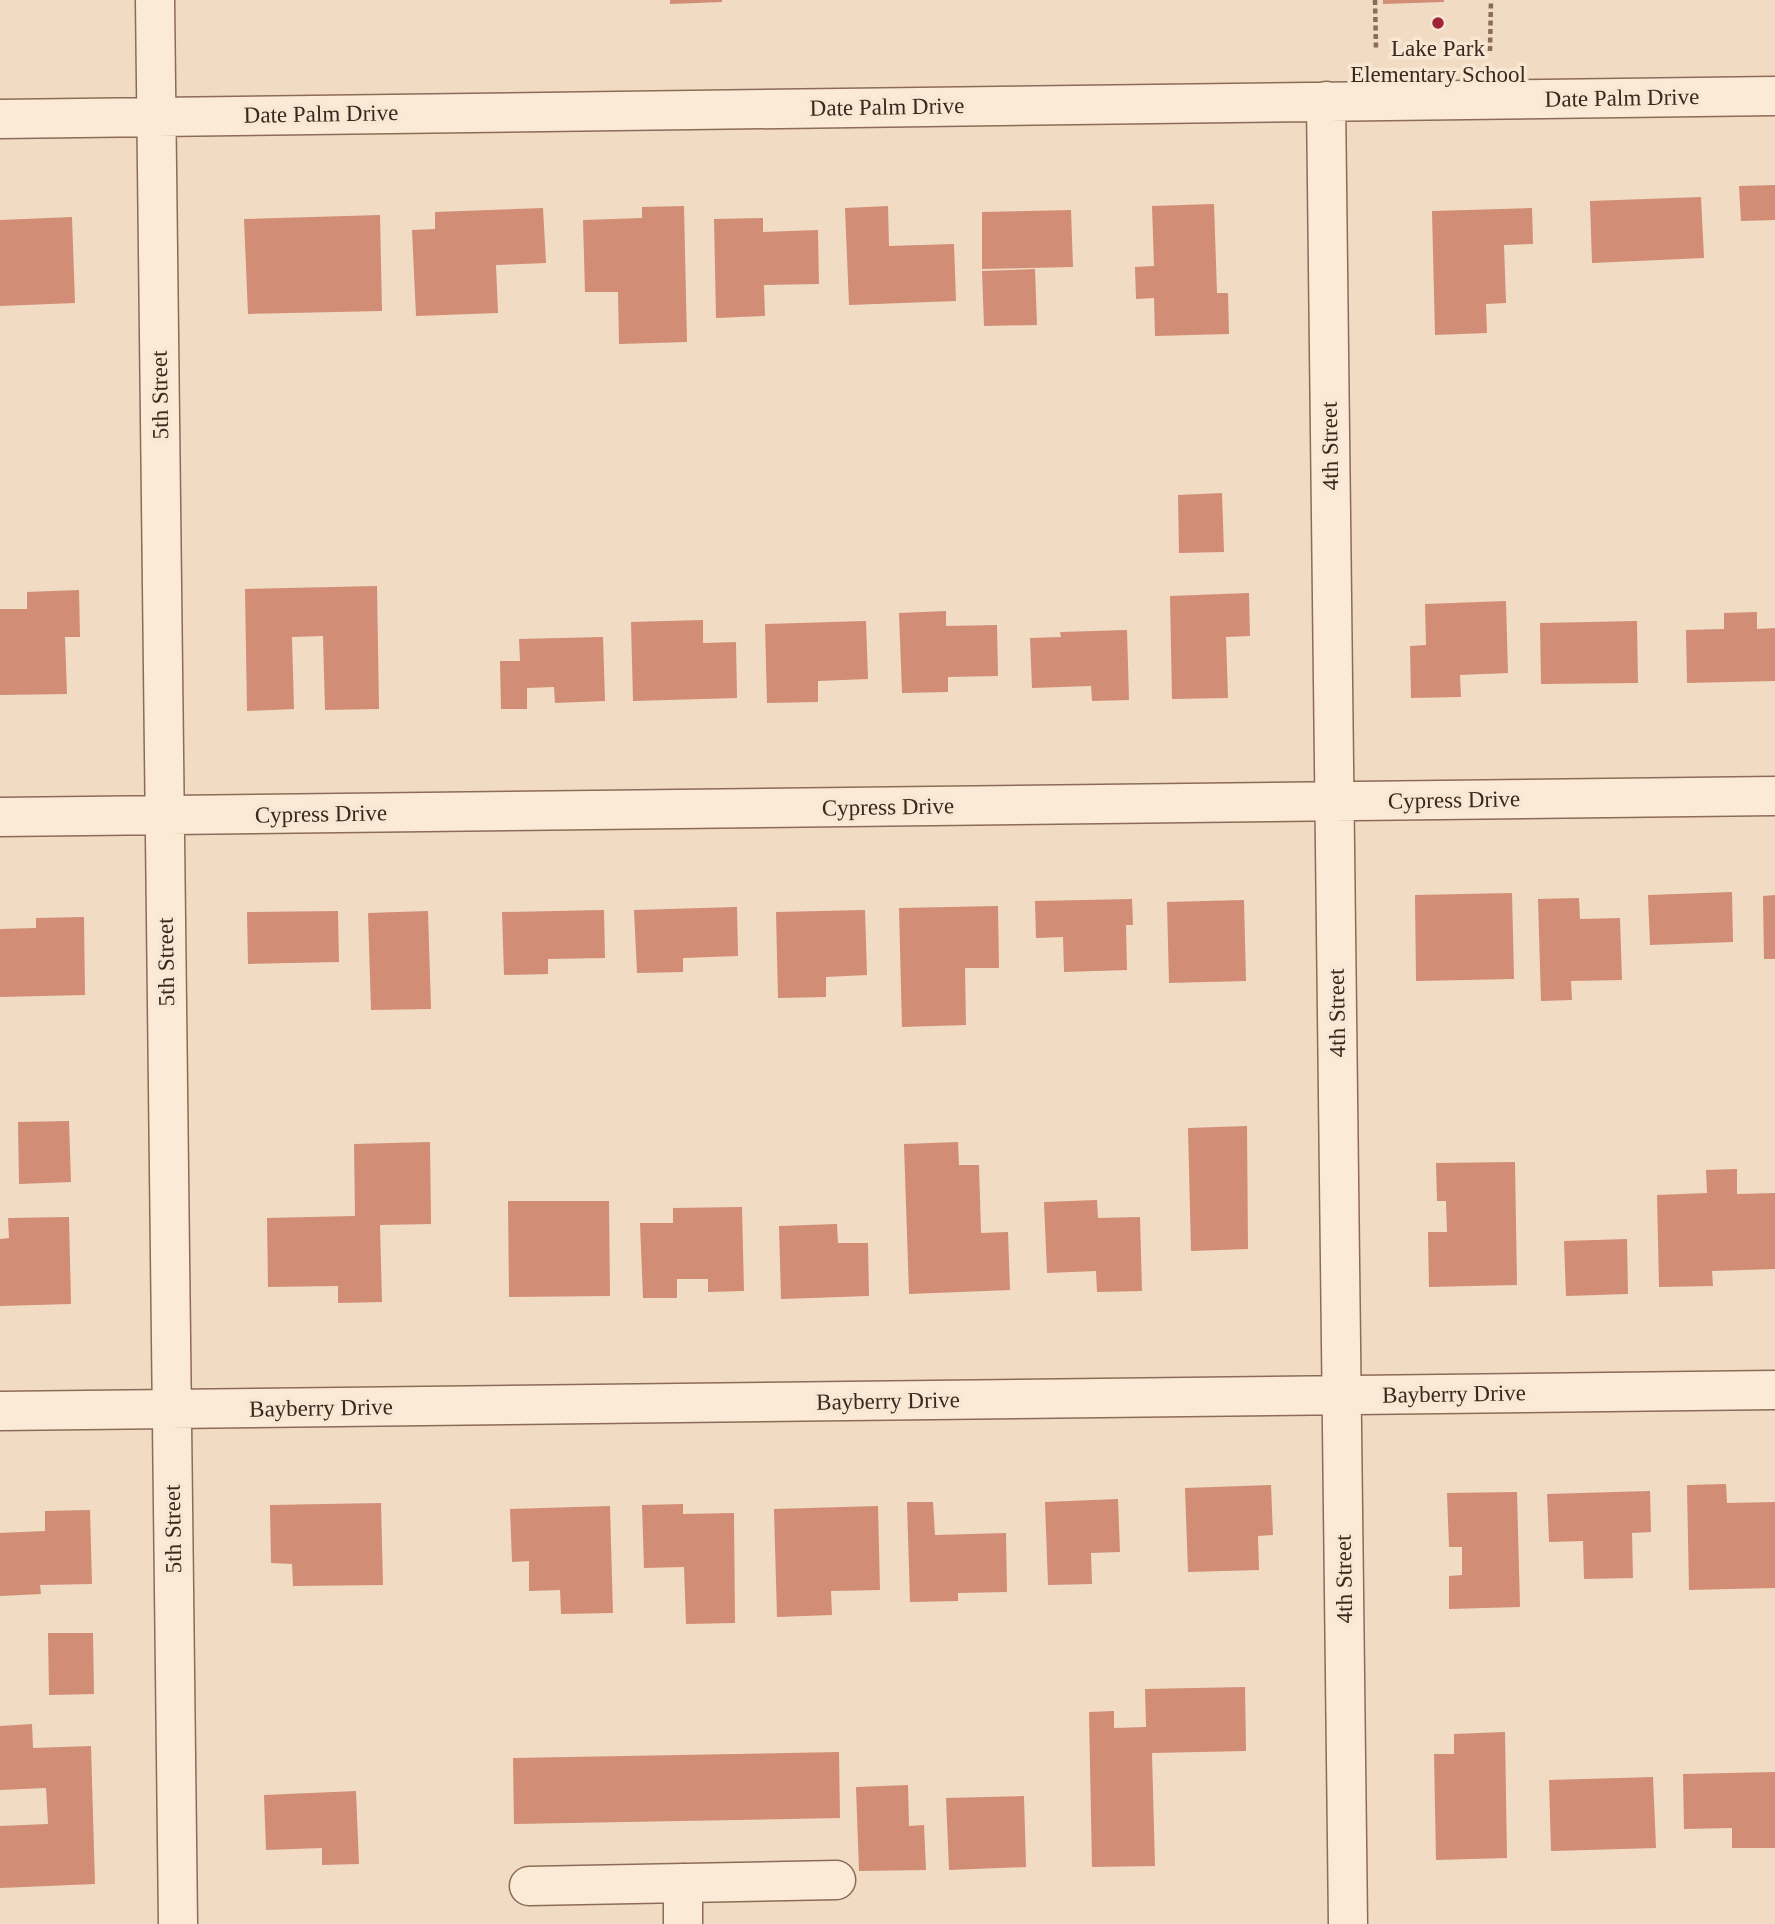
<svg xmlns="http://www.w3.org/2000/svg" width="1775" height="1924" viewBox="0 0 1775 1924" font-family="'Times New Roman',serif">
<style>
.building{fill:#d18d76}
.lines{fill:none;stroke-linecap:round;stroke-linejoin:round}
.minor-casing{stroke:#8c6b58;stroke-width:41}
.path{stroke:#8c6b58;stroke-width:4.5;stroke-dasharray:5 3.5;stroke-linecap:butt}
.minor{stroke:#fbead6;stroke-width:38}
.poi-dot{fill:#9f2439;stroke:#f8e7d3;stroke-width:2.5}
.labels{text-anchor:middle;dominant-baseline:central;stroke-width:7;stroke-linejoin:round;paint-order:stroke}
.poi-label{font-size:23px;fill:#3b271d;stroke:#f8e7d3}
.street-label{font-size:23px;fill:#3b271d;stroke:#f8e7d3}
</style>
<rect width="100%" height="100%" fill="#f1dbc3"/>
<path class="building" d="M670,0H722V2L670,4Z
M1383,0H1444V2L1383,4Z
M1775,185V220L1741,221L1739,186Z
M1701,197L1704,258L1592,263L1590,201Z
M1214,204L1217,293H1228L1229,334L1155,336L1154,298L1136,299L1135,267L1154,266L1152,206Z
M684,206L687,342L619,344L618,292H585L583,220L642,218V207Z
M888,206L889,246L954,244L956,301L849,305L845,208Z
M543,208L546,263L496,265L498,313L416,316L412,230L435,229V212Z
M1532,208L1533,244L1504,245L1506,303L1486,304L1487,333L1435,335L1432,211Z
M1071,210L1073,267L982,269V212Z
M380,215L382,311L248,314L244,219Z
M72,217L75,303L0,306V220Z
M763,218V232L818,230L819,284L764,285L765,316L716,318L714,219Z
M1035,269L1037,325L984,326L982,271Z
M1222,493L1224,552L1179,553L1178,495Z
M377,586L379,709L325,710L323,636L292,637L294,709L247,711L245,589Z
M79,590L80,637H65L67,694L0,695V609H27V592Z
M1249,593L1250,636L1226,637L1228,698L1172,699L1170,596Z
M1506,601L1508,673L1460,675L1461,697L1411,698L1410,646L1426,645L1425,604Z
M946,611V626L997,625L998,676L948,677V692L902,693L899,613Z
M1757,612V629L1775,628V681L1687,683L1686,630L1724,629V613Z
M703,620V643L736,642L737,698L633,701L631,622Z
M866,621L868,679L818,681V702L767,703L765,624Z
M1637,621L1638,683L1541,684L1540,623Z
M1127,630L1129,700L1092,701L1091,686L1032,688L1030,638L1061,637L1060,632Z
M603,637L605,701L555,703L554,687L527,688V709H501L500,661H520L519,639Z
M1732,892L1733,942L1650,945L1648,895Z
M1512,893L1514,979L1416,981L1415,895Z
M1775,895V959H1764L1763,896Z
M1579,898L1580,919L1620,918L1622,980L1571,981L1572,1000L1541,1001L1538,899Z
M1132,899L1133,925H1126L1127,970L1064,972L1063,937L1036,938L1035,901Z
M1244,900L1246,981L1169,983L1167,902Z
M998,906L999,968H965L966,1025L902,1027L899,908Z
M737,907L738,956L683,958V972L637,973L634,910Z
M604,910L605,958L548,959V974L504,975L502,912Z
M865,910L867,975L826,977V997L778,998L776,912Z
M338,911L339,962L248,964L247,912Z
M428,911L431,1009L371,1010L368,913Z
M84,917L85,995L0,997V929L36,928V918Z
M69,1121L71,1182L19,1184L18,1122Z
M1247,1126L1248,1249L1191,1251L1188,1128Z
M430,1142L431,1224L380,1225L382,1302L338,1303V1286L268,1287L267,1218L355,1216L354,1144Z
M958,1142L959,1165H979L981,1233L1008,1232L1010,1290L909,1294L904,1144Z
M1515,1162L1517,1285L1429,1287L1428,1232H1447L1446,1201H1437L1436,1163Z
M1737,1169V1194L1775,1193V1269L1712,1271L1713,1286L1659,1287L1657,1195L1707,1193L1706,1170Z
M1097,1200L1098,1218L1140,1217L1142,1291L1097,1292L1096,1271L1047,1273L1044,1202Z
M508,1201H609L610,1296L509,1297Z
M742,1207L744,1291L708,1292V1279H677V1298H643L640,1223H673V1208Z
M69,1217L71,1304L0,1306V1239L9,1238L8,1218Z
M837,1224L838,1243H868L869,1296L781,1299L779,1226Z
M1627,1239L1628,1294L1566,1296L1564,1241Z
M1726,1484L1727,1503L1775,1502V1588L1689,1590L1687,1485Z
M1271,1485L1273,1535L1258,1536L1259,1570L1188,1572L1185,1488Z
M1650,1491L1651,1532L1632,1533L1633,1578L1584,1579L1583,1541L1549,1542L1547,1494Z
M1517,1492L1520,1607L1449,1609V1576L1462,1575V1547H1449L1447,1493Z
M1118,1499L1120,1552L1091,1553L1092,1584L1048,1585L1045,1502Z
M907,1502H933L935,1535L1006,1533L1007,1592L958,1593V1601L910,1602Z
M381,1503L383,1585L293,1586L292,1564L271,1563L270,1505Z
M683,1504V1514L734,1513L735,1623L686,1624L684,1567L644,1568L642,1505Z
M610,1506L613,1613L561,1614L560,1590L529,1591V1561L512,1562L510,1509Z
M878,1506L880,1590L831,1591L832,1615L777,1617L774,1509Z
M90,1510L92,1584L40,1585L41,1594L0,1596V1533L45,1531V1511Z
M48,1633H93L94,1694L49,1695Z
M1245,1687L1246,1751L1152,1753L1155,1866L1092,1867L1089,1712L1114,1711V1728L1146,1727L1145,1689Z
M32,1724L33,1748L91,1746L95,1884L0,1888V1826L48,1824L46,1788L0,1790V1726Z
M1505,1732L1507,1858L1436,1860L1434,1754H1454V1734Z
M839,1752L840,1818L514,1824L513,1758Z
M1775,1772V1848H1732V1828L1684,1829L1683,1774Z
M1653,1777L1656,1848L1551,1851L1549,1780Z
M908,1785L909,1826L924,1825L926,1870L859,1871L856,1787Z
M356,1791L359,1864L322,1865V1848L266,1850L264,1795Z
M1024,1796L1026,1867L949,1870L946,1798Z"/>
<g class="lines">
<defs>
<path id="minor" d="M155,0L178,1924
M1326,101L1348,1924
M0,119L1775,96
M0,817L1775,796
M0,1411L1775,1390
M683,1883V1924
M529,1886L836,1880"/>
</defs>
<use href="#minor" class="minor-casing"/>
<path class="path" d="M1375,0L1376,50
M1490,51L1491,0"/>
<use href="#minor" class="minor"/>
</g>
<circle class="poi-dot" cx="1438" cy="23" r="7"/>
<g class="labels">
<g class="poi-label">
<text x="1438" y="48">Lake Park<tspan x="1438" dy="26">Elementary School</tspan></text>
</g>
<g class="street-label">
<text transform="translate(1622 98) rotate(-1)">Date Palm Drive</text>
<text transform="translate(887 107) rotate(-1)">Date Palm Drive</text>
<text transform="translate(321 114) rotate(-1)">Date Palm Drive</text>
<text transform="translate(160 395) rotate(-91)">5th Street</text>
<text transform="translate(1330 446) rotate(-91)">4th Street</text>
<text transform="translate(1454 800) rotate(-1)">Cypress Drive</text>
<text transform="translate(888 807) rotate(-1)">Cypress Drive</text>
<text transform="translate(321 814) rotate(-1)">Cypress Drive</text>
<text transform="translate(166 962) rotate(-91)">5th Street</text>
<text transform="translate(1337 1013) rotate(-91)">4th Street</text>
<text transform="translate(1454 1394) rotate(-1)">Bayberry Drive</text>
<text transform="translate(888 1401) rotate(-1)">Bayberry Drive</text>
<text transform="translate(321 1408) rotate(-1)">Bayberry Drive</text>
<text transform="translate(173 1529) rotate(-91)">5th Street</text>
<text transform="translate(1344 1579) rotate(-91)">4th Street</text>
</g>
</g>
</svg>
